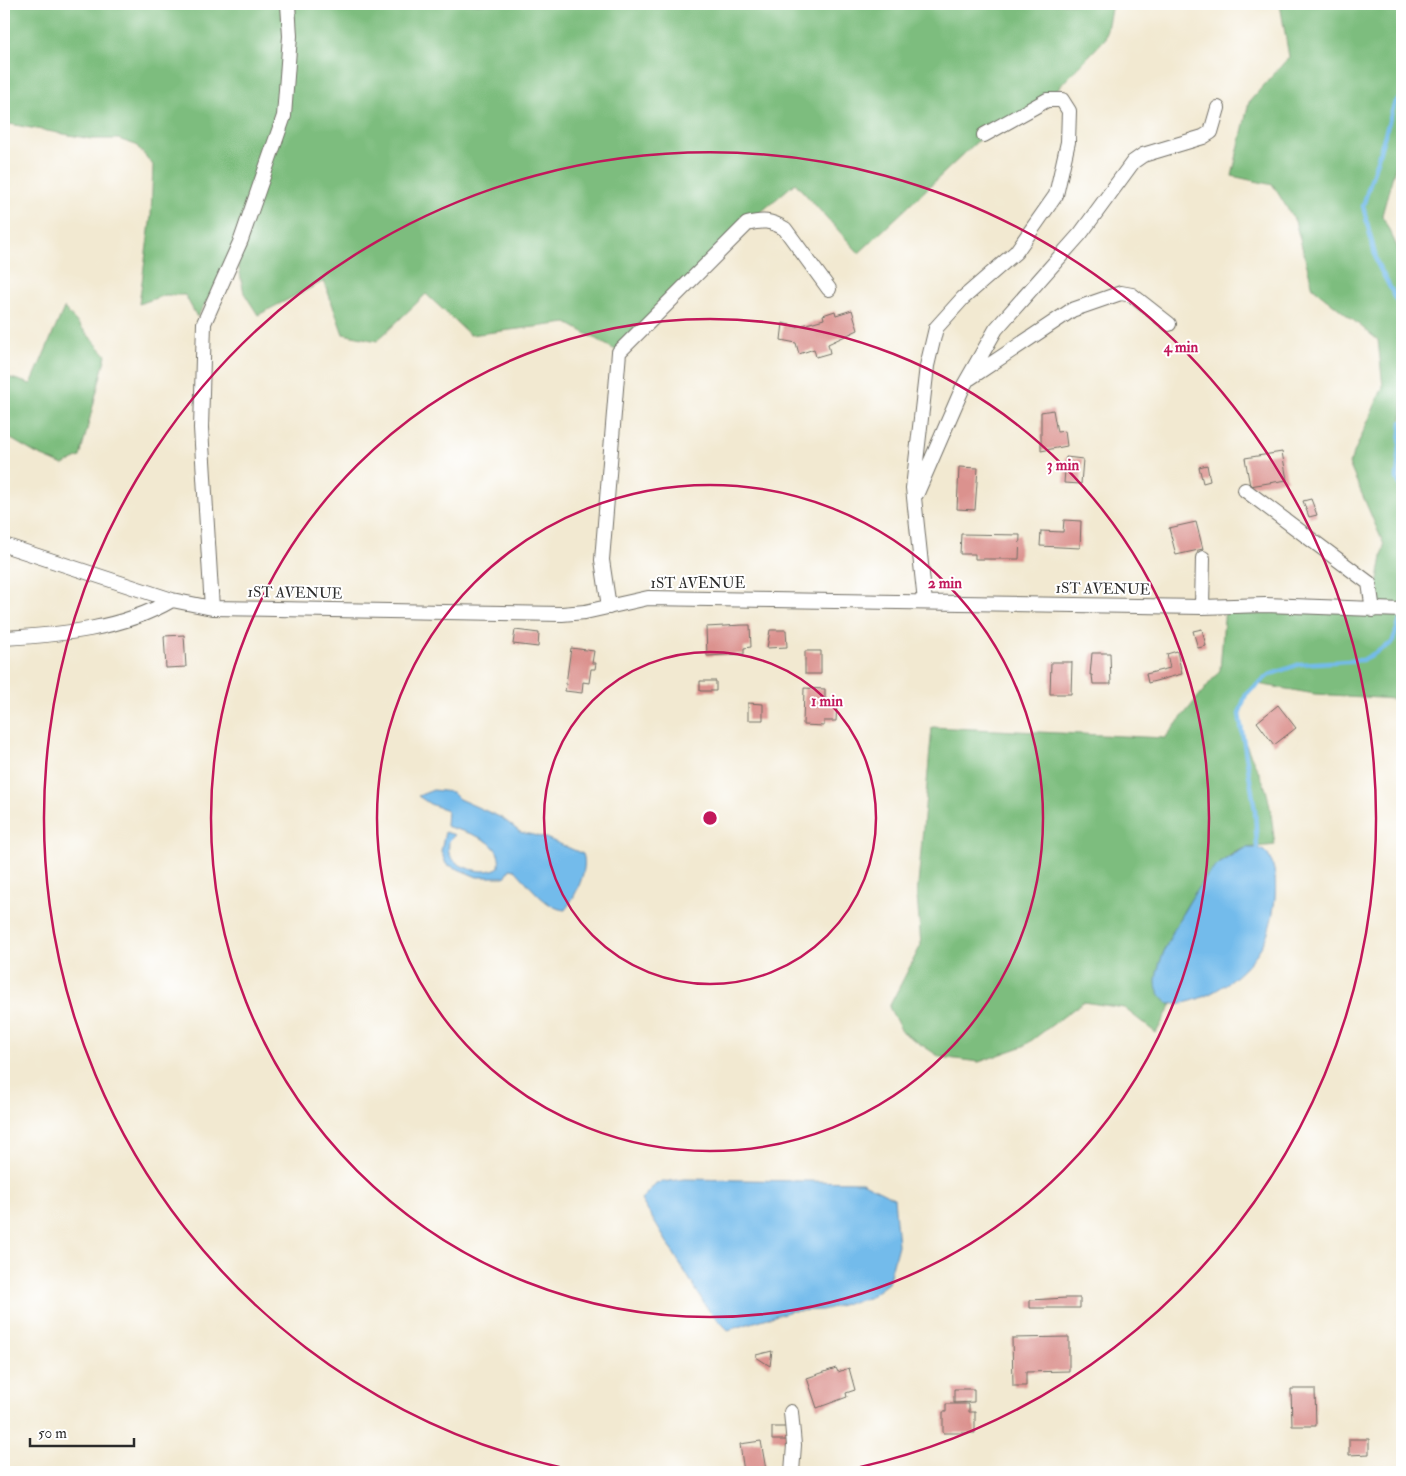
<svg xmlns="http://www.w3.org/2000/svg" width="1406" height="1476" viewBox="0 0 1406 1476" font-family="'IM FELL Double Pica',serif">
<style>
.forest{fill:#7dbd7e;stroke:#547454}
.water{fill:#73bbeb;stroke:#4f738b}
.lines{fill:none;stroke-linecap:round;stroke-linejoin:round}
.stream{stroke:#73bbeb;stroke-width:4.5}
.building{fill:#db928e}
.minor-casing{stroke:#716e65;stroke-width:16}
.minor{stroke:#fff;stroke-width:14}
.ring{fill:none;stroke:#c2185b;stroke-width:2.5}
.labels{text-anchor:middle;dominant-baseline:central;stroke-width:4;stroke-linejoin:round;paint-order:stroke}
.street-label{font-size:15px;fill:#2b2b2b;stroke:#fff}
.centre{fill:#c2185b;stroke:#fff;stroke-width:2.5}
.ring-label{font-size:15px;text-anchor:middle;font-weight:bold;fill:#c2185b;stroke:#fff;stroke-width:4;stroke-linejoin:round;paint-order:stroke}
</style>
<rect width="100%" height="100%" fill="#fff"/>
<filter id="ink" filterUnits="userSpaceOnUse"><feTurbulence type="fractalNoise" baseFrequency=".02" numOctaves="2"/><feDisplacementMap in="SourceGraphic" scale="10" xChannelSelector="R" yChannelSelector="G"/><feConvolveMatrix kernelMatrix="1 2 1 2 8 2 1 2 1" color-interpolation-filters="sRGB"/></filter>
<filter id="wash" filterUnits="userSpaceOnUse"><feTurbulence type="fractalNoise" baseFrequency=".0096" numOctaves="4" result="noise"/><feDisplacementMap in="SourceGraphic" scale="20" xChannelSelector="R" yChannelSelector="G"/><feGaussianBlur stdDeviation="1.12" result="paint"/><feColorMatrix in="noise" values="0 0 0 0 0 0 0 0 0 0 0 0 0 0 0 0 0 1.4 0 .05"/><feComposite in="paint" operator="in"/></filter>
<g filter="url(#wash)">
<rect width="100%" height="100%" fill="#f2e9d1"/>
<path class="forest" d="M4,4H1112L1105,39L1047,100L984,135L859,253L795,183L747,224L619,352L567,323L470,335L426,294L377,341L343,334L324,281L258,315L244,293L234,244L210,296L197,317L185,295H165L139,304L151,216L153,165L136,145L118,139H91L4,123Z
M1280,4H1402V149L1399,153L1382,215L1402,257V460L1397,478L1402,486V687L1395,699L1315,694L1258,684C1220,715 1251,750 1264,784C1271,802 1272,826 1275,845C1261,847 1246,846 1234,853C1224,859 1215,867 1208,876C1191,894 1148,967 1159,991C1161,995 1168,1001 1172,1004L1156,1033L1124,1008L1083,1002L1024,1046L979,1062L940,1057L902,1032L889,1007L921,945L917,896L932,727L1165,738L1220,670L1225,606L1373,609L1384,545L1349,464L1383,387L1378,340L1313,288L1295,221L1273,185L1232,176L1249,102L1289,57Z
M64,308L106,355L80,457L63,465L35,453L4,435V376L31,384Z"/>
<path class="water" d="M433,790L452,792L459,799L502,818L520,832L546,838L583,854C589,870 575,897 565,910C546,909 528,883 515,870L510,869L505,877H477L446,864L441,851L445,832L455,835L449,841C449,844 448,850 449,853C455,869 486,876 499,867C504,838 465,833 446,826L447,810L430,804L418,796Z
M1246,848C1252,848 1259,847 1264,851C1284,867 1274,922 1264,942C1247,974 1206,1005 1169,1004C1162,998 1156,991 1156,982C1156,957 1190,897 1206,877C1217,864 1230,855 1246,848Z
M684,1179L862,1182L894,1198L898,1245L888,1283L868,1298L822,1310L791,1311L728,1330L709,1311L641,1200L656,1183Z"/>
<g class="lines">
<path class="stream" d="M1402,97L1395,102L1363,206L1377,263L1402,310
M1402,422L1397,478L1402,491
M1257,848L1255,810L1239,714L1246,694L1269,675L1300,664L1363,660L1392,643L1400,621"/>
</g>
<g id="blocks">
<path class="building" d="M852,310L858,330L828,344L830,353L816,357L814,349L799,354L796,343L781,340L783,323L796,327L824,319L823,315L835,311L836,315Z
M1053,410L1057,432L1065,431L1067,446L1041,451V412Z
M1282,452L1287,480L1250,486L1245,458Z
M1066,457L1083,459L1081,484L1064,483Z
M1207,465L1210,481L1203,483L1199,467Z
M959,467L978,468L975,510L957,509Z
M1311,499L1317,515L1309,517L1303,501Z
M1064,520L1081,521L1080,548L1040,546L1041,531L1063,532Z
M1196,522L1203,549L1176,555L1169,528Z
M961,534L1020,535L1019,559H975V554H960Z
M743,625H750L751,647L744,648V654L707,656L706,627Z
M1202,629L1206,646L1198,648L1193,631Z
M515,630L539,633L538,647L513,644Z
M770,630H786L787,647L767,648Z
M184,635L186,667L166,668L164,636Z
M571,648L594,651L592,663H596L595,669H591L589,683L583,682L582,693L565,691Z
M805,651H821V674H805Z
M1177,651L1182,674L1148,683L1146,674L1170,668L1167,654Z
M1092,653H1110L1111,684H1093L1092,675H1090Z
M1051,662H1072L1071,694H1050Z
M700,681H716V691H700Z
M804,688L825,689V699H828V704H837L836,721H824V726L803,725Z
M748,703L763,704V720H748Z
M1278,705L1296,728L1274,745L1257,722Z
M1066,1298H1080V1308H1030V1300Z
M1069,1337V1371L1026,1372V1386H1013L1012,1338Z
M772,1351L770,1366L756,1357V1355Z
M836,1368L838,1372L849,1368L855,1390L846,1393L847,1397L817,1408L807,1378Z
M954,1389H974V1402L954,1403Z
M1291,1389H1315L1316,1426H1292Z
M946,1404H969V1412H975V1433H943V1412H946Z
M772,1427H787V1440H772Z
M1349,1439H1369V1454L1349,1455Z
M761,1441L766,1470L777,1468L778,1472H744L740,1444Z"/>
</g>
</g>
<g filter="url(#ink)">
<use href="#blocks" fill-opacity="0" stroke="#716e65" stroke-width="1"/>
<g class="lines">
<defs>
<path id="minor" d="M970,378L1072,310L1121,293L1132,295L1169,324
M1245,490L1369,583L1373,610
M917,493L963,387L996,329L1081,233L1133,162L1143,155L1203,137L1211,132L1218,108
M4,545L172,600L212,608L562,614L585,612L648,598L1202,607L1265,605L1402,610
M925,602L913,488L927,366L936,328L963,298L1016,252L1056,195L1068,142L1069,111L1062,100H1047L984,135
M609,607L602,560L619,352L747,224C762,220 771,220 785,229L829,289
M1202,607L1203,558
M212,608L201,428L204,323L241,240L284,116L290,36L288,4
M4,638C60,635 123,629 172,600
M791,1412L794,1445L792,1472"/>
</defs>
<use href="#minor" class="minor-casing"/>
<use href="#minor" class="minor"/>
</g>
</g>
<g class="ring">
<circle cx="710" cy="818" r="166"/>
<circle cx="710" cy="818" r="333"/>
<circle cx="710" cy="818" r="499"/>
<path d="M583 1472A666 666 0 1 1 837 1472"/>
</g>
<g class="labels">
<g class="street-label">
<text x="698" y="583">1ST AVENUE</text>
<text transform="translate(1103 589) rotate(1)">1ST AVENUE</text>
<text transform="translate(295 593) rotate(1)">1ST AVENUE</text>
</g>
</g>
<circle cx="710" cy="818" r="8" class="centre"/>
<g class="ring-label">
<text x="1181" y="352">4 min</text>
<text x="1063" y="470">3 min</text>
<text x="945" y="588">2 min</text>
<text x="827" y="706">1 min</text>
</g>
<rect width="1406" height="1476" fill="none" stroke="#fff" stroke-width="20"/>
<path d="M30 1438v8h104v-8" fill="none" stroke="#2b2b2b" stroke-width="2.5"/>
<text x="38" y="1438" font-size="15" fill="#2b2b2b" stroke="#ffffff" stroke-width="4" paint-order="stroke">50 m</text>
</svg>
